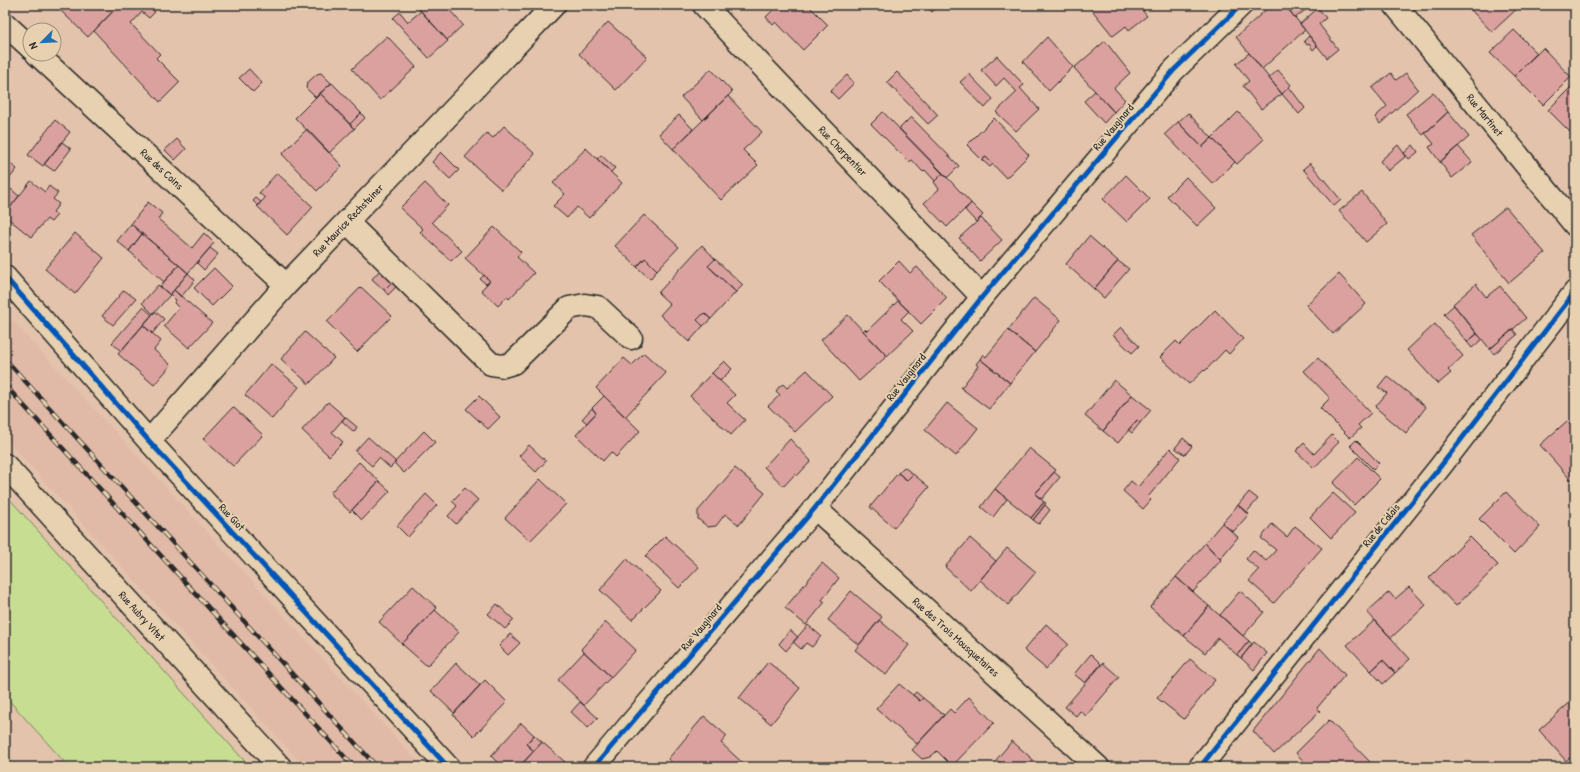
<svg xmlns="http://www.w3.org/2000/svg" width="1580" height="772" viewBox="0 0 1580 772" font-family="'Patrick Hand',sans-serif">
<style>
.built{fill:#e1b9a7}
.green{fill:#c7dd92;stroke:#79845e}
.building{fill:#dba19f;stroke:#2b2b2b}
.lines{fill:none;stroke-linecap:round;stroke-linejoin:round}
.minor-casing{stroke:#2b2b2b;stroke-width:25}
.minor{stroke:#e7d1b0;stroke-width:22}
.rail-casing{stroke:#2b2b2b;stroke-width:4.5}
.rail{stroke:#e7d1b0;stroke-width:3;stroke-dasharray:9;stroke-linecap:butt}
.cycleway-casing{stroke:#e7d1b0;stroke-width:8}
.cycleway{stroke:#0057b8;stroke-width:5}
.labels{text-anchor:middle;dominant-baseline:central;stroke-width:4;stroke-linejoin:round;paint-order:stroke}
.street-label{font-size:11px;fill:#2b2b2b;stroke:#e7d1b0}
</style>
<rect width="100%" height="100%" fill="#e3c3ab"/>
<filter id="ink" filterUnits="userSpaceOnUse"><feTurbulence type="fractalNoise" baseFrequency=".025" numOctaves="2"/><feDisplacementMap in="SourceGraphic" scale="8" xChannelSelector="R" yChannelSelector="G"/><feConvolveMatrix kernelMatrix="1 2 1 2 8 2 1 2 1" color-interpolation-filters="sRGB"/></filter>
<g filter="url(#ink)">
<path class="built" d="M5,313L132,450L422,767H305L5,438Z"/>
<path class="green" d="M5,494L250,767H69L5,696Z"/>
<path class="building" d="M65,5H119L88,37L60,10Z
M119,5H149L148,6L155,12L149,18L142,12L131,24L160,54L156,58L180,82L160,102L94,31Z
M422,5H445L463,25L447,40L418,8Z
M778,5H808L828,25L803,50L776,22L773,25L766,17Z
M925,5H940L932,12Z
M1088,5H1138L1147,16L1129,30L1126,26L1113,36Z
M1138,5H1151L1143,11Z
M1271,5H1285L1305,30L1262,69L1236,37Z
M1285,5H1312L1295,18Z
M1476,5H1521L1492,32L1471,10Z
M1318,8L1326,18L1319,24L1338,49L1327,58L1300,24Z
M421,11L448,41L429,58L393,18L400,12L408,22Z
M608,22L647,57L616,90L579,54Z
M1514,30L1537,53L1514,76L1490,53Z
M387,36L416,67L380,100L352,69Z
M1309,36L1317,46L1313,50L1309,44L1307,45L1304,41Z
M1047,37L1073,67L1049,91L1023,62Z
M1105,41L1130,73L1114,88L1125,100L1114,112L1074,68Z
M1543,48L1571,77L1543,105L1514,76Z
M1249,53L1282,94L1261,109L1243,86L1249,81L1236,64Z
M997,56L1024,85L1020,88L1039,109L1016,131L996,112L1017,92L1004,78L996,86L981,70Z
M249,69L262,83L253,92L239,78Z
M711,69L732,92L703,120L681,97Z
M5,70L10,73L5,80Z
M1278,70L1291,85L1282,94L1269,78Z
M897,72L938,115L928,124L887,82Z
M321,73L331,83L316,98L306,88L307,83L317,74Z
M1391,73L1396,80L1406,73L1418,89L1380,124L1375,117L1387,106L1372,88Z
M969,74L993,99L985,108L960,82Z
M847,75L854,83L838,99L830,91Z
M332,83L361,113L350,124L320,93Z
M1575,83V137L1548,110Z
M1289,87L1305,108L1299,114L1282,94Z
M1095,91L1114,112L1104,123L1084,101Z
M1433,92L1448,112L1423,135L1406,114Z
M320,93L354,129L329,153L295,118Z
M728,96L762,132L743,150L758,165L721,200L673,149Z
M883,112L943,173L935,181L925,170L923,172L912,160L909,162L871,124Z
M1238,112L1264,139L1237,164L1212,138Z
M1448,112L1469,137L1440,162L1429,147L1434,144L1425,133Z
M361,113L365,118L354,129L350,124Z
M1188,113L1212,138L1202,147L1178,122Z
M679,115L693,129L673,149L659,134Z
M911,117L959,166L947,178L899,129Z
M994,118L1029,155L1006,178L986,157L982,160L967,145Z
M55,120L70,132L43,166L28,155Z
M1178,122L1202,147L1212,138L1235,162L1213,184L1165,134Z
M504,126L535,154L502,190L465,157L487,133L493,138Z
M307,129L342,166L317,191L282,154Z
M177,139L186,149L175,160L165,150Z
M62,142L71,149L54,171L44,164Z
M1398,145L1406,156L1388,171L1380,161Z
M1413,145L1418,152L1409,159L1404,153Z
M1458,146L1472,162L1452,178L1440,162Z
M586,148L622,183L589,218L577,207L567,218L553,206L565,194L553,183Z
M441,152L459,170L450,179L432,162Z
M601,155L615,168L611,172L597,159Z
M986,157L993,164L990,167L982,160Z
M5,159L17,169L5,184Z
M1310,163L1341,200L1334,206L1303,169Z
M277,173L313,207L287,235L257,206L265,198L259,193Z
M943,173L971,203L947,227L924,203L939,189L934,182Z
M1126,175L1150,199L1127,222L1103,199Z
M1186,177L1216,208L1197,226L1167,196Z
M31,181L45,192L49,186L58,193L53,199L59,204L53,212L57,215L51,222L47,219L31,237L5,216V214Z
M425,183L448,205L432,222L462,251L451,261L420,232L423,229L400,208Z
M5,184L19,196L5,214Z
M1362,192L1387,224L1366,242L1339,211Z
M256,198L261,202L258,206L253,201Z
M148,202L162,213L158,219L192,248L204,233L214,243L188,273L131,224Z
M971,203L983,215L976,222L965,210Z
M1506,207L1545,253L1509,283L1471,235Z
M644,215L679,247L657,270L645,258L637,267L615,246Z
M981,218L1002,240L980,261L959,238Z
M131,224L142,234L129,251L117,241Z
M494,227L521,252L517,257L534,273L509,299L507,297L498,306L481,290L490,281L465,258Z
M75,233L104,258L75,294L45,269Z
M142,234L179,265L164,282L129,251Z
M1089,236L1118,261L1094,289L1066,264Z
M702,245L715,259L708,266L736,292L711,319L704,313L697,320L703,326L689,342L660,315L670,304L658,293Z
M210,248L218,254L204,270L197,263Z
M645,258L657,270L650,279L637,267Z
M715,259L743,285L736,292L708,266Z
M899,261L910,273L917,267L947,298L921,324L879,281Z
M1118,261L1129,269L1104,298L1094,289Z
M179,265L188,273L170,295L160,286Z
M214,268L232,286L212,306L194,288Z
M380,270L392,282L384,290L372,279Z
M188,273L195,280L181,297L174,290Z
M1339,274L1366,304L1333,334L1306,305Z
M484,275L490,281L486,284L480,279Z
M392,282L397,286L388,295L384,290Z
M1476,284L1486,297L1500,286L1526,318L1490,349L1453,304Z
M158,285L170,295L153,314L142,303Z
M361,287L392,316L357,352L327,322Z
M124,290L136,299L113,325L102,316Z
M174,290L212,323L189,348L164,326L179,308L174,303L176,300L170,294Z
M1034,298L1061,320L1035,352L1008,330Z
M898,301L909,311L901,319L913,331L887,356L863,331L865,329L867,331Z
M1454,305L1477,334L1467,342L1444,314Z
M143,307L152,315L121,351L112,343Z
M1215,310L1243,339L1229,354L1225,350L1205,371L1204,370L1189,384L1160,357L1176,341L1180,345Z
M155,311L164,319L152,334L143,325Z
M704,313L711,319L703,326L697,320Z
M848,315L887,356L859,381L821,340Z
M1435,324L1463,356L1448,370L1451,373L1438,384L1407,350Z
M143,325L161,341L154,350L171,365L154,385L118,354Z
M1121,327L1139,346L1132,353L1113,335Z
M1513,329L1517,335L1494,354L1490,349Z
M1008,330L1035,352L1010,383L980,359L983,354L986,357Z
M305,332L334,358L309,384L281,359Z
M1477,334L1482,339L1472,348L1467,342Z
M644,353L666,373L625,417L596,388L624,358L632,365Z
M1318,358L1371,413L1358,425L1361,428L1350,438L1320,408L1330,398L1304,371Z
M980,359L1010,383L989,409L961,388L978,366L976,364Z
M724,361L732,369L720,381L712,373Z
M271,364L299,387L272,419L245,395Z
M807,370L832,396L795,432L768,406L780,395L776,391L779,387L783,384L787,388Z
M712,373L735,395L727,403L745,420L731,435L690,396Z
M1387,376L1426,407L1406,433L1375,407L1387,393L1378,387Z
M1114,380L1132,395L1103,431L1085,416Z
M1132,395L1151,410L1140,423L1137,420L1118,443L1103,431Z
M479,396L500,417L488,429L466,409Z
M604,396L640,431L616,457L611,452L603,461L576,435L596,413L592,408Z
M328,402L345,417L332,432L343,442L329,456L302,430Z
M947,403L978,428L956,456L925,430Z
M233,407L263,435L233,466L203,439Z
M592,408L596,413L587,423L582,419Z
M345,417L357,427L354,432L342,421Z
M1137,420L1140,423L1132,433L1128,430Z
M1567,421L1575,430V476L1571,480L1540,445Z
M424,431L435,442L404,473L394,463Z
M1332,435L1339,442L1314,468L1296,451L1304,443L1314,454Z
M368,437L396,462L390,468L379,458L372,466L355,451Z
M1183,438L1192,446L1185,455L1175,448Z
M790,439L811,461L797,476L795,474L784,486L764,467Z
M1356,440L1379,463L1373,469L1350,446Z
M529,445L546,461L536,472L519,456Z
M1029,448L1056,470L1035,494L1044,502L1031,518L995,489Z
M1170,448L1180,458L1148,497L1151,500L1143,509L1123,491L1131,481L1138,487Z
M1358,457L1380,479L1354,505L1333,483Z
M359,462L379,481L350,512L330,493Z
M904,467L913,474L907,480L898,473Z
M735,468L765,493L739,525L725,514L716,526L708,527L698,519V511Z
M1054,472L1060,477L1042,499L1035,494Z
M898,473L907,480L913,474L929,487L894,528L870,507Z
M540,479L566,504L530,541L505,518Z
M379,481L390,491L362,520L352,510Z
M465,488L478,500L456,524L448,516L457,506L452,501Z
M995,489L1007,499L993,517L981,507Z
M1249,492L1258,499L1246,513L1238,505Z
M1506,492L1540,527L1514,554L1479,519Z
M1333,493L1355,513L1331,538L1310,517Z
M426,494L437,505L408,537L397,526Z
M1044,502L1046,503L1033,520L1031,518Z
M1045,505L1050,510L1039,524L1033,520Z
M1238,505L1249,514L1233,532L1222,523Z
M1222,523L1238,537L1220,559L1205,543Z
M1272,524L1287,537L1295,526L1322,548L1274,603L1249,581L1259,570L1246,559L1253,550L1266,561L1276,550L1261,538Z
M665,536L699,567L679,588L645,556Z
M1470,537L1498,565L1456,606L1429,578Z
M970,538L996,561L971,591L945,567Z
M1205,543L1221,560L1193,592L1176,577Z
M1007,548L1036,572L1008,605L980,580Z
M627,559L661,591L632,620L600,590Z
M822,563L839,578L822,600L825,602L806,625L785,608Z
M1176,577L1209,606L1184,636L1150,607Z
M413,586L437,608L402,644L379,622Z
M1409,587L1426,605L1391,638L1367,612L1389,592L1395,599Z
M851,591L882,617L859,645L828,620Z
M1240,591L1264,612L1243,636L1220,615Z
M497,604L514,620L505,629L488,614Z
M1209,606L1249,641L1237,655L1218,638L1205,653L1184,636Z
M435,610L459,632L427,666L402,644Z
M879,620L909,645L886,675L855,650Z
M1375,620L1410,659L1395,673L1383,660L1371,671L1347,645Z
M606,622L636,650L611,677L581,649Z
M1046,624L1068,644L1046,669L1024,650Z
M808,625L821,636L812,647L806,643L801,649L793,642Z
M790,630L798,637L786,651L779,644Z
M510,634L520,643L508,655L499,646Z
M1249,641L1252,644L1241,658L1237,655Z
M1254,642L1267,653L1254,670L1241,658Z
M1320,648L1345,675L1317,708L1320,711L1274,754L1253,731Z
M584,652L611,677L584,705L558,680Z
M1091,654L1101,664L1085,683L1074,674Z
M1190,659L1215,680L1184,719L1157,698Z
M1383,660L1395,673L1383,684L1371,671Z
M768,662L800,688L771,724L739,698Z
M456,663L480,685L454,713L431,691Z
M1103,663L1119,677L1086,716L1080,711L1076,716L1065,707Z
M485,680L507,702L474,736L453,715Z
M899,684L920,701L923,698L944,715L917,744L876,709Z
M916,692L923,698L920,701L913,695Z
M969,697L994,723L952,766L937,751L930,757L922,759L912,750L950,709L954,713Z
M1575,698V753L1566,761L1539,730Z
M580,702L598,718L588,728L571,712Z
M704,716L727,736L721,743L747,767H677L668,759Z
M1329,720L1375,767H1309L1296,753Z
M521,723L534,735L526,744L534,751L519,767H502L491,756Z
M534,735L542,742L534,751L526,744Z
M1012,741L1030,757L1041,767H999L1002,764L996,760Z
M542,742L565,762L560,767H519Z"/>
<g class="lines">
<defs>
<path id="minor" d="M704,5L982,297
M1395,5L1575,225
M5,24L30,47
M37,54L286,285
M347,222L491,364L503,366L513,363L569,308L585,305L598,307L631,338
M5,277L149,441L448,767
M149,441L286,285L554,5
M5,465L280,767
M815,508L1098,767
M594,767L815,508L982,297L1174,70L1241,5
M1200,767L1440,467L1575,292"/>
</defs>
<use href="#minor" class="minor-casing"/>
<use href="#minor" class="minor"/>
<defs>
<path id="rail" d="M5,359L377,767
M5,385L354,767"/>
</defs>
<use href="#rail" class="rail-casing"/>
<use href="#rail" class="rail"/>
<defs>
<path id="cycleway" d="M5,277L149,441L448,767
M594,767L815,508L982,297L1174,70L1241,5
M1200,767L1440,467L1575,292"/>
</defs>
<use href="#cycleway" class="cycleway-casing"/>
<use href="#cycleway" class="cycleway"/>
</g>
</g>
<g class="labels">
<g class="street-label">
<text transform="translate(1485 115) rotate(51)">Rue Martinet</text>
<text transform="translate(1113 127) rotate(-50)">Rue Vauginard</text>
<text transform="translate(843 151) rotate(46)">Rue Charpentier</text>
<text transform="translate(162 169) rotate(43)">Rue des Coins</text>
<text transform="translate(348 220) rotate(-46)">Rue Maurice Rechsteiner</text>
<text transform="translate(906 377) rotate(-52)">Rue Vauginard</text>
<text transform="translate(232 517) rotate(47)">Rue Giot</text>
<text transform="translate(1381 525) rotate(-51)">Rue de Calais</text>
<text transform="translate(142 616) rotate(48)">Rue Aubry Vitet</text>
<text transform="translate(701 627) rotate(-50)">Rue Vauginard</text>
<text transform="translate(956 637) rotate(42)">Rue des Trois Mousquetaires</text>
</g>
</g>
<rect width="1580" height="772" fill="none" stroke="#e7d1b0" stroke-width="20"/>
<rect x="10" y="10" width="1560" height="752" fill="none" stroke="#2b2b2b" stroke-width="1.5" filter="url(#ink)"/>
<g transform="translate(42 42) rotate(246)"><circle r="19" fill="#e7d1b0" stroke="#9c8f7b"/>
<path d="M0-3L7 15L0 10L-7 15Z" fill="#1f6fb2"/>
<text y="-6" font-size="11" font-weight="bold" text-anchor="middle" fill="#2b2b2b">N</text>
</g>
</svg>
